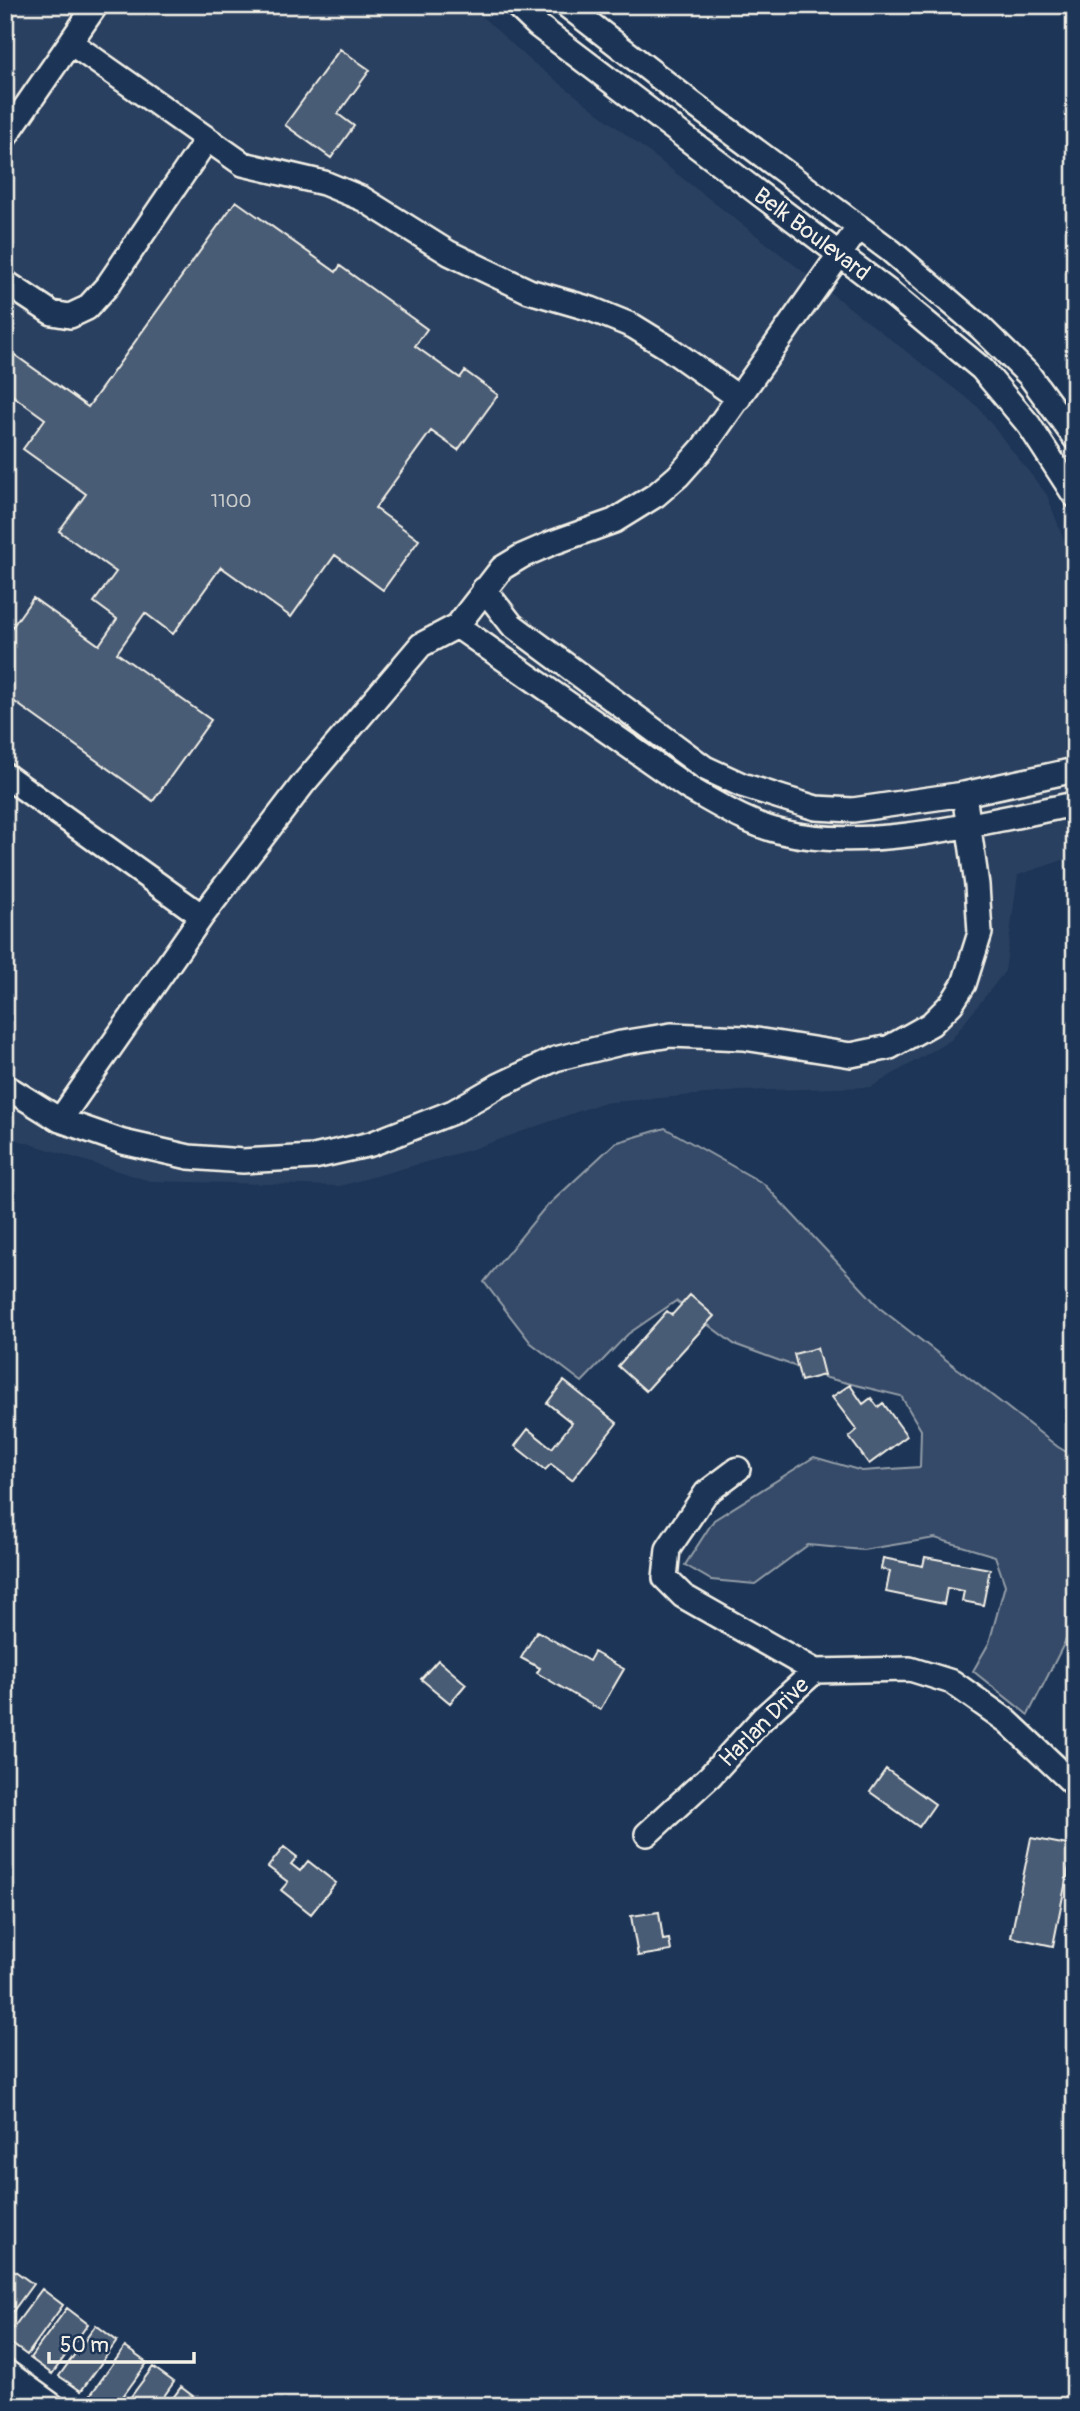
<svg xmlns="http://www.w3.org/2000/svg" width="1080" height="2411" viewBox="0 0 1080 2411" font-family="Pangolin,sans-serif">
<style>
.built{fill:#2a4060}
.green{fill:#354a67;stroke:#949ea8;stroke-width:2}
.building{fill:#485b74;stroke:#f4f1e8;stroke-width:2}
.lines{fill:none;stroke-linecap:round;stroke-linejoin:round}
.minor-casing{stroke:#f4f1e8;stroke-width:28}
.minor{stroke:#1d3557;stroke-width:23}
.labels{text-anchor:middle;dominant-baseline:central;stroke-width:6;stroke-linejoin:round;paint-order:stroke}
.number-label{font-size:19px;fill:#c9cccb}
.street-label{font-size:23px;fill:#f4f1e8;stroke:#1d3557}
</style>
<rect width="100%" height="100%" fill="#1d3557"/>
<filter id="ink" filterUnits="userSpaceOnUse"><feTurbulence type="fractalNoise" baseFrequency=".0143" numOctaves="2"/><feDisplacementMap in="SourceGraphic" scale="14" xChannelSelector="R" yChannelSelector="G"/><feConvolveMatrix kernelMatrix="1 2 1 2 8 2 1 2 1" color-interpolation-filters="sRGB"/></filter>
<g filter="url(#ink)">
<path class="built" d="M5,5H469L531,61L978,407L1047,495L1075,570V856L1018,875L1005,971L951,1040L871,1087L741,1091L602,1103L473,1149L340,1186L150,1181L5,1136Z"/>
<path class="green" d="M665,1128L764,1184L881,1309L1058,1447L1075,1457V1622L1028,1715L973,1671L989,1643L1005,1585L995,1556L935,1538L863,1550L808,1545L755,1584L711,1580L685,1565L714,1520L814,1457L862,1471L920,1467L921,1430L901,1396L827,1378L734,1344L676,1301L628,1334L582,1382L531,1343L484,1282L543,1210L615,1143Z"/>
<path class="building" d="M340,49L370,70L338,114L354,126L331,158L285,125Z
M236,201L336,272L340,266L427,329L415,346L460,378L465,371L498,395L458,450L431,431L375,508L419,540L383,590L335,555L291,617L221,567L173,634L145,613L117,653L211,720L153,801L5,695V637L33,598L99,645L117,619L94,602L116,572L59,531L86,494L23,449L45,419L5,390V348L88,407Z
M690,1295L714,1316L646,1391L618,1366L667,1311L672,1315Z
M817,1348L824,1375L801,1381L794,1354Z
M564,1381L617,1423L572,1480L551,1464L545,1470L515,1446L528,1429L552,1448L572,1423L547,1403Z
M850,1385L863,1404L871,1398L878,1407L883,1403L907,1436L869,1464L849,1437L857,1430L832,1397Z
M925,1557L990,1569L983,1605L962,1601L964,1591L947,1588L944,1604L886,1592L890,1571L881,1569L883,1558L923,1566Z
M537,1631L589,1661L594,1652L624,1669L600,1710L537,1673L540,1668L521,1658Z
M438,1660L466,1684L450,1703L421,1679Z
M886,1769L935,1804L919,1827L870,1792Z
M1031,1838L1073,1846L1053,1946L1011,1937Z
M284,1847L297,1857L291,1864L300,1871L308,1861L336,1883L311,1914L281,1890L288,1882L268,1867Z
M659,1912L663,1940L669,1939L671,1951L638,1956L631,1916Z
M11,2268L33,2284L5,2322V2277Z
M42,2289L63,2305L27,2355L5,2339Z
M67,2308L88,2324L52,2374L30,2358Z
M96,2325L117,2341L81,2391L59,2376Z
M125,2347L147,2363L116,2406H101L89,2397Z
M153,2367L174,2382L157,2406H124Z
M181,2387L202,2403L200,2406H167Z"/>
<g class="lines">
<defs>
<path id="minor" d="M516,5L537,25L893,295L982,369L1029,425L1075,496
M566,5L692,103L891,251L980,327L1029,375L1075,438
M71,43L243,164L324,183L363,199L449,253L529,291L591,309L633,326L667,347L739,398
M5,137L96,5
M5,282L52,313L70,316L87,308L108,285L207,139
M484,589L512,625L705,768L742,785L783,798L816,808L853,810L964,794L1075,770
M457,626L690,789C719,805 750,825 782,832C870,853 987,821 1075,804
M5,775L202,916
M5,1086L60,1120L123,1142L189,1157L243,1161L314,1157L371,1144L453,1112L498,1086L555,1059L621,1043L671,1035L744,1038L851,1055L890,1047L931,1024L952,1003L964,984L980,933L977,885L964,794
M60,1120L202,916L303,784L421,645L457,626L502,568L522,556L552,543L614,521L656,495L678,476L703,448L859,227
M738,1469L706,1493L668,1549L665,1578L683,1596L815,1671
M647,1834L710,1776L763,1718L815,1671L910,1669L952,1682L1007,1721L1075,1785
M5,2371L53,2406"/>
</defs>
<use href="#minor" class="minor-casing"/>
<use href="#minor" class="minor"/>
</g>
</g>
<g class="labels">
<g class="number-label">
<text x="231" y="501">1100</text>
</g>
<g class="street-label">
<text transform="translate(812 234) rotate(37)">Belk Boulevard</text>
<text transform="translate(764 1722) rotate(-45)">Harlan Drive</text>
</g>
</g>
<rect width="1080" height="2411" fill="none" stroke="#1d3557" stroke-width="28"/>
<rect x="14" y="14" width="1052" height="2383" fill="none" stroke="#f4f1e8" stroke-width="2.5" filter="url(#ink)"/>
<path d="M49 2352v10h145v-10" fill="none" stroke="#f4f1e8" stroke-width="3.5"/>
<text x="60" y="2352" font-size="21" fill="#f4f1e8" stroke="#1d3557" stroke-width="5" paint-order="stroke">50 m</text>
</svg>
